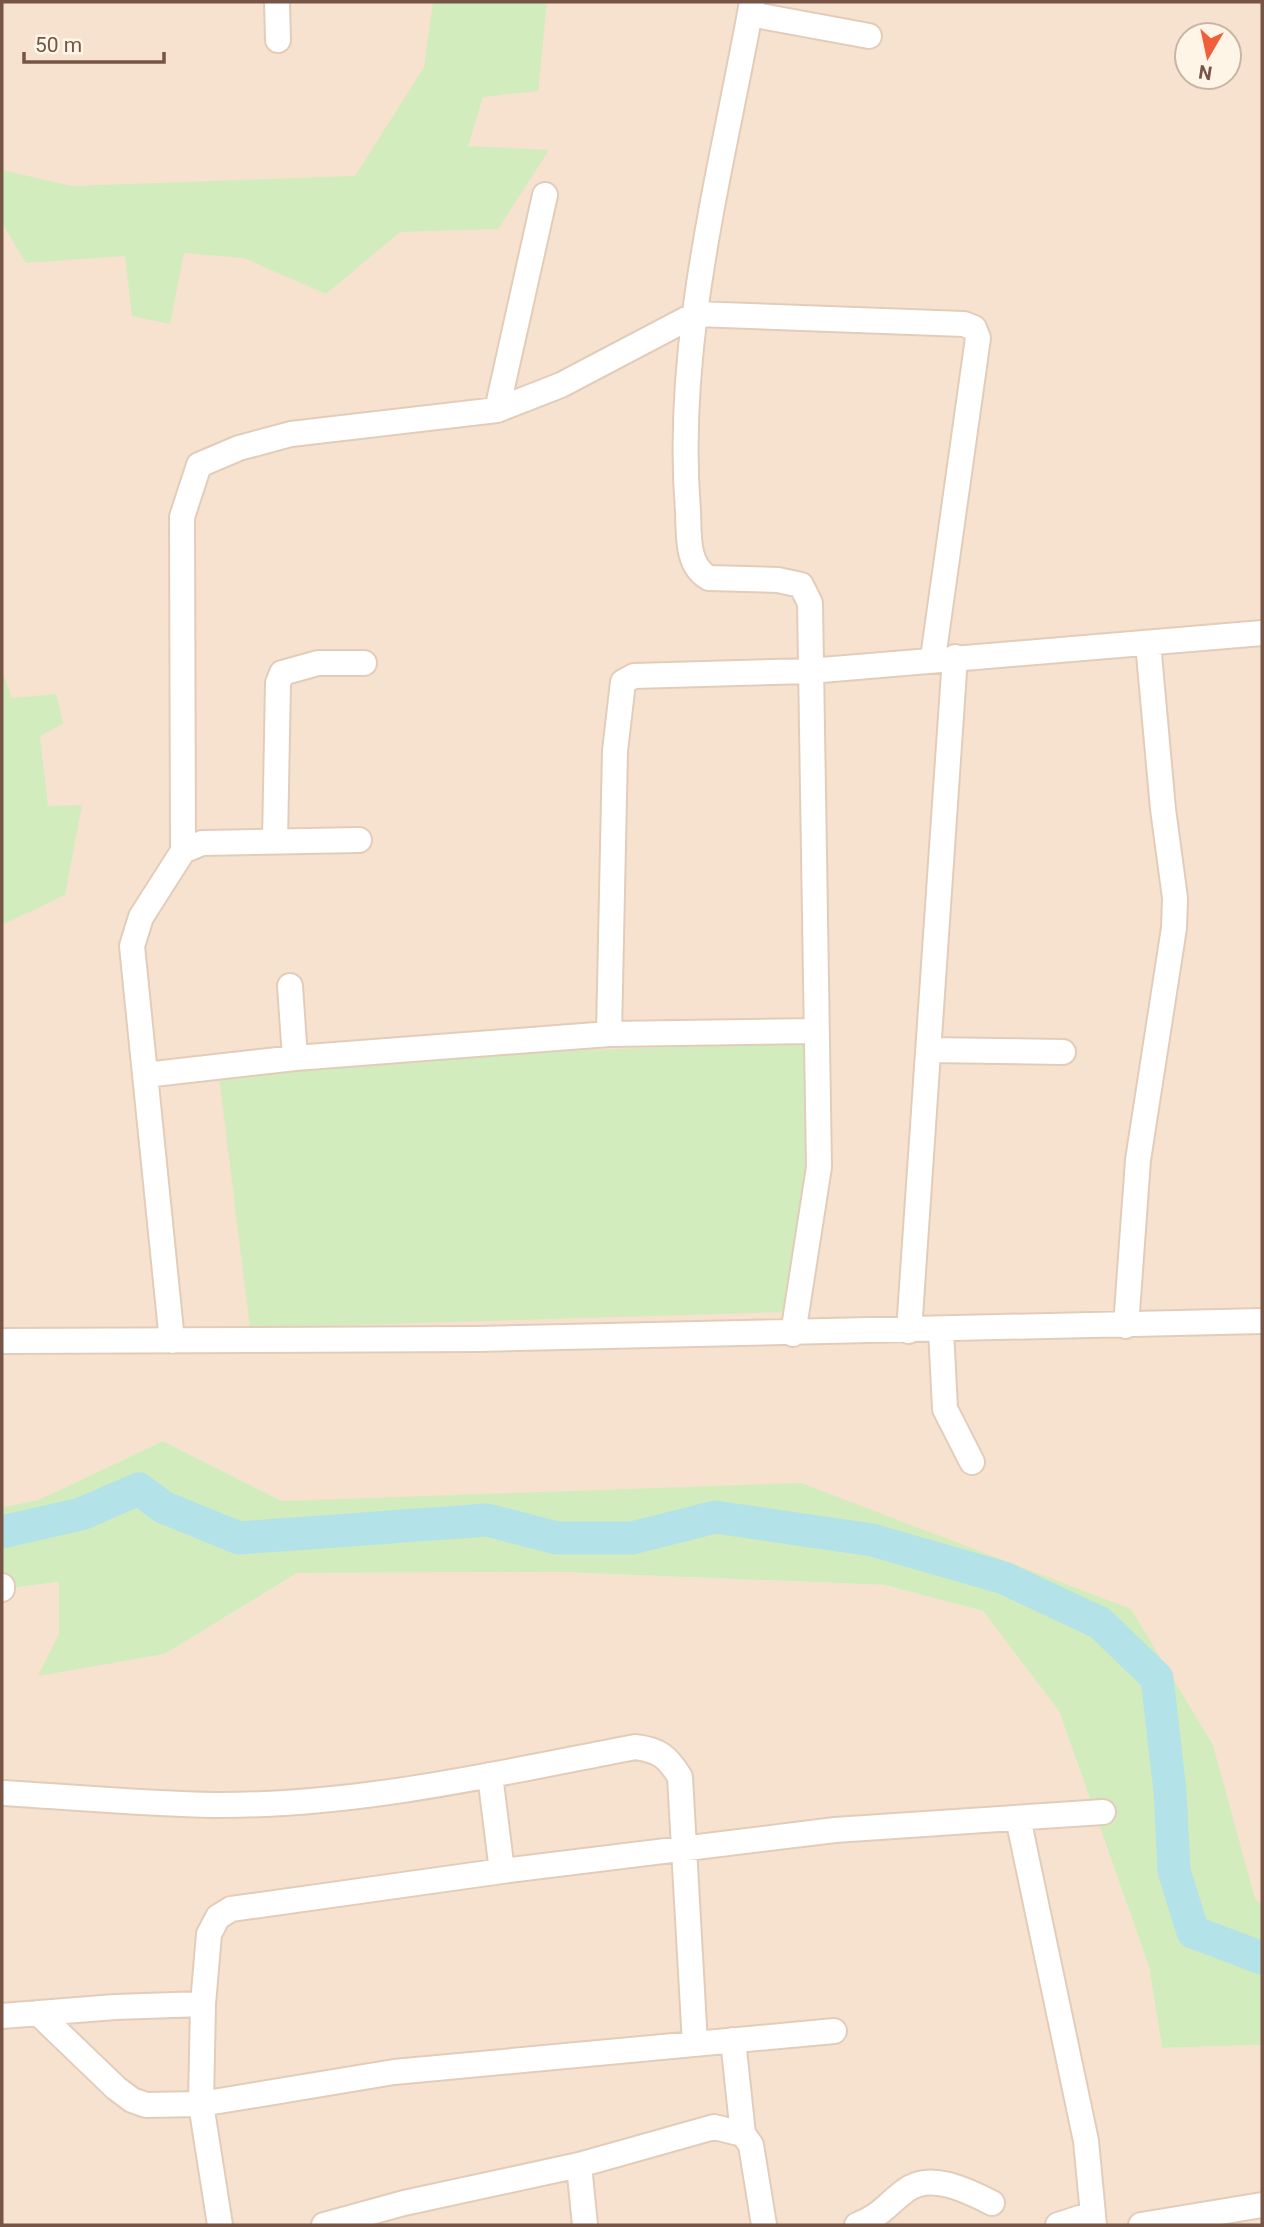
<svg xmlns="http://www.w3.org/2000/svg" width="1264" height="2227" viewBox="0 0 1264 2227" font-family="Roboto,sans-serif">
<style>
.residential{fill:#f6e2ce;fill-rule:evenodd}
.green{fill:#d2ecbe}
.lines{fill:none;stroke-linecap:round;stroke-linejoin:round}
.river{stroke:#b3e2e8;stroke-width:33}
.minor-casing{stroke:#e2cdbb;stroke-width:28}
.minor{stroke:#fff;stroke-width:24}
</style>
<rect width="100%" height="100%" fill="#fef1e0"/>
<path class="residential" d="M2,2H1262V1904L1255,1900L1131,1609L455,1497L282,1501L163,1441L38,1500L2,1507ZM1187,35H1229V77H1187Z
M559,1572L884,1585L983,1611L1059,1711L1149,1967L1162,2048L1262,2045V2225H2V1589L59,1582V1633L39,1675L165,1654L297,1573Z"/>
<path class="green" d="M433,2H547L538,91L483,97L468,146L549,150L498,229L400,232L326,294L244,258L184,253L170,324L132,316L125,256L26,263L2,223V170L71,186L355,176L424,67Z
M2,671L12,698L56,694L63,724L40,736L48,806L82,805L65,895L2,925Z
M807,1043L810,1166L785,1312L250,1328L219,1077L546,1051Z
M163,1441L282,1501L801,1483L1131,1609L1213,1745L1255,1899L1262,1904V2045L1162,2048L1149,1967L1059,1711L983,1611L884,1585L559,1572L297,1573L165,1654L38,1676L59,1633V1582L2,1589V1507L38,1500Z"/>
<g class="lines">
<path class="river" d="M2,1532L81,1514L139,1489L163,1507L239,1538L487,1520L557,1538H632L715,1517L872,1540L1004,1578L1100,1623L1157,1678L1170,1791L1174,1871L1193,1932L1262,1958"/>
<defs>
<path id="minor" d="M277,2L278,40
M752,2C722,169 674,341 688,511C689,534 686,566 709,578L778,580L801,585L810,603L819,1167L793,1334
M750,14L869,36
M497,410L545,195
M275,841L278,683L282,673L318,663H364
M183,851L202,843L359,840
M290,986L295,1058
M609,1034L615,751L623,682L634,676L810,671L1262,633
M928,1050L1063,1052
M145,1075L295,1058L609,1034L816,1031
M1126,1326L1138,1160L1174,928L1175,898L1163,809L1148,643
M941,1330L945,1409L972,1462
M909,1331L955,657
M2,1341L477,1339L1262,1321
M172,1341L132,946L141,917L183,851L182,517L199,465L239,448L291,434L497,410L561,385L696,314L964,324L974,328L978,338L933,658
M2,1589V1586
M490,1775L502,1871
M2,1793C72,1797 144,1804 214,1805C356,1806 496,1774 635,1747C659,1750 667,1756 680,1777L695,2044
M1018,1818L1086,2141L1094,2225
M38,2013L116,2088L132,2100L146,2105L201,2104L394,2072L834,2031
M2,2016L115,2007L203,2004
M733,2040L743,2134
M579,2165L585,2225
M220,2225L201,2104L203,2004L209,1934L218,1917L231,1909L502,1871L835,1830L1103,1812
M324,2225L404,2203L579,2165L714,2127L743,2134L751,2145L764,2225
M857,2225C881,2216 886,2205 905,2191C930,2171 968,2191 992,2203
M1058,2225L1092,2214
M1141,2225L1262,2205"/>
</defs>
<use href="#minor" class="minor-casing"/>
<use href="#minor" class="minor"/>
</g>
<rect width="1264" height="2227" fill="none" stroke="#765546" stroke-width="7"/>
<g transform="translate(1208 56) rotate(189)"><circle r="33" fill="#fff5e7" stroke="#c8b5a7" stroke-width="2"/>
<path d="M0-5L12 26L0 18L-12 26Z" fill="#f05f3c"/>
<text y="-10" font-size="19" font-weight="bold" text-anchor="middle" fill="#765546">N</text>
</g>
<path d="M24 52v10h140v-10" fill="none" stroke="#765546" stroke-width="3.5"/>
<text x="35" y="52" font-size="21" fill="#765546" stroke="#fff5e7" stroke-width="5" paint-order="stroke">50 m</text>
</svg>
